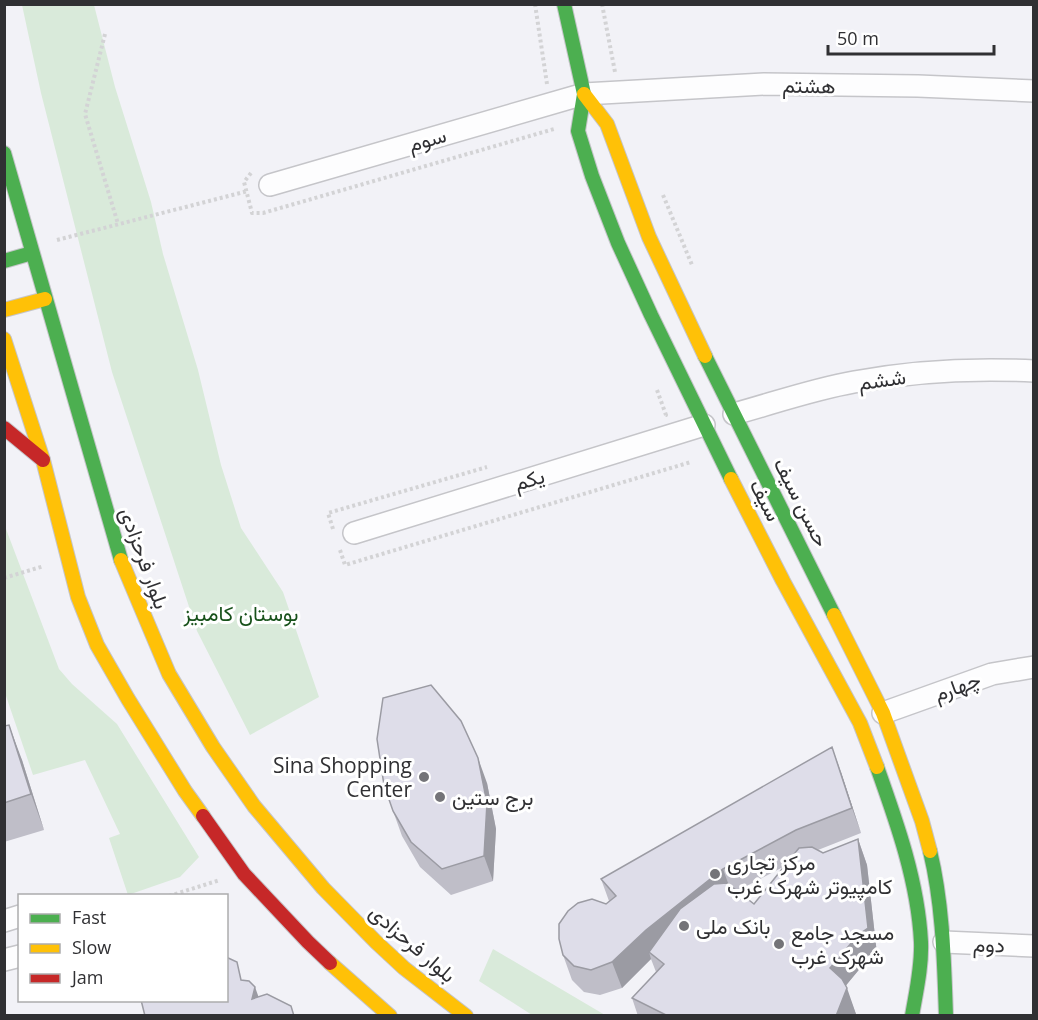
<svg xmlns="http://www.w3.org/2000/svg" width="1038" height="1020" viewBox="0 0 1038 1020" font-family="'Open Sans',Vazirmatn,sans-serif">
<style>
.green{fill:#d9eada}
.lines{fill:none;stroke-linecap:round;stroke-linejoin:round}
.street-casing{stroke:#c5c5c9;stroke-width:24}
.fast-casing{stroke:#c5c5c9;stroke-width:16}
.slow-casing{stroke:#c5c5c9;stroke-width:16}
.jam-casing{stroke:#c5c5c9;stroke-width:16}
.path{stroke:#d3d3d5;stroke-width:4;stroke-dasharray:3 3;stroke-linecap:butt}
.street{stroke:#fdfdfe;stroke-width:21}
.fast{stroke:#4caf50;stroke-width:14}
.slow{stroke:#ffc107;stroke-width:14}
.jam{stroke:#c62828;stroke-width:14}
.wall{fill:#bfbec8;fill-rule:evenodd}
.shaded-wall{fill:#9b9ba3}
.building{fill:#dedde9;stroke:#9b9ba3;stroke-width:1.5}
.poi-dot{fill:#747478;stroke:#fff;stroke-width:2}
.labels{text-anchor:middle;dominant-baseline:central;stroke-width:6;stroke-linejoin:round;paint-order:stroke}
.street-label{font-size:21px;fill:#303033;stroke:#fff}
.park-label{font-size:21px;fill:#17511a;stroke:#fff}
.poi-label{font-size:21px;fill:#303033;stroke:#fff;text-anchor:start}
</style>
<rect width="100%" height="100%" fill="#f2f2f7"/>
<path class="green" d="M22,5H94L115,87L151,202L163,254L198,370L221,465L241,528L283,592L319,697L250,735L197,631L112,372L41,93Z
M5,529H6L59,669L72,684L117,724L199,857L180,877L128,895L109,838L120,834L85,760L33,775L5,693Z
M493,949L605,1015H532L479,981Z"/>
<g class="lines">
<defs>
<path id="street" d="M270,185L584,94L764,84L918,86L1034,91
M734,414C774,403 814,389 854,382C913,371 974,368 1034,371
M354,533L704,425
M883,713L992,674L1034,667
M4,921L20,916
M944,942L1034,946
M4,960L20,956"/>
<path id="fast" d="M564,4L584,94L578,131L592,176L618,243L651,315L731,479
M4,153L121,560
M4,261L32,253
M705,356L834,615
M877,767C897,823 918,882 921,942C922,967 916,992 912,1016
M930,851C943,905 944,960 946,1016"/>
<path id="slow" d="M584,94L607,124L649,237L705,356
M4,310L45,299
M4,339L43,460L78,597L97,645L128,699L185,791L203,816
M731,479L783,581L860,723L877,767
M121,560L169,674L213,747L254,806L323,888L376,942L404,968L466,1016
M834,615L883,713L922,821L930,851
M330,963L390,1016"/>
<path id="jam" d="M4,428L43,460
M203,816L244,874L308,942L330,963"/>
</defs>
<use href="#street" class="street-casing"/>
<use href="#fast" class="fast-casing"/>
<use href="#slow" class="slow-casing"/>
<use href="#jam" class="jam-casing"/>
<path class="path" d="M535,4L547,84
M602,4L615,72
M105,34L85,114L118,224
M251,173L244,182L252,213H263L554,129
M663,195L692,265
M57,240L248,191
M657,390L666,415H664
M333,529L328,513L487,467
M340,550L345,565L691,462
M4,578L44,566
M169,896L220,880"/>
<use href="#street" class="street"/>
<use href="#fast" class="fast"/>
<use href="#slow" class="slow"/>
<use href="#jam" class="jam"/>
</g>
<path class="wall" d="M4,726L22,760L44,830L4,842Z
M841,772L861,833L818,850L823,853L858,839L867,865L877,954L867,960L845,986L856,1014L855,1016H638L632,998L656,972L651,959L622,988L600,995L584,992L572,980L563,955L606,904L609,901L601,879ZM785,866L754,904L737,891Z
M487,783L496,829L493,881L451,895L420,867L402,836L393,811Z"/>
<path class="shaded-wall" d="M9,725L22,760L44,830L31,794Z
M832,747L841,772L861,833L852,808Z
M478,758L487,783L496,829L493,881L484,856Z
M858,839L867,865L877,954L867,960L839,994L830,968L858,935Z
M723,869L732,894L649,952L651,959L622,988L612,962L646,930Z
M255,987L264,1012L252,999Z
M847,988L856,1014L855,1016H836Z"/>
<path class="building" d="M431,685L461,721L478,758L487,803L484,856L442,869L411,842L393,811L384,785L377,739L383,698Z
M9,725L31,794L4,803V726Z
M832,747L852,808L796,830L723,869L646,930L612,962L591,970L574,966L563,955L559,939V924L568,911L578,903L592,899L606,904L616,896L601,879Z
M858,839L868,928L858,935L830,968L842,979L847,988L836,1016H668L632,998L664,964L649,952L680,909L714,884L727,883L754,904L799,848L812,847L823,853Z
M226,957L237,962L241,980L249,981L255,987L252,999L267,994L291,1006L294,1016H145L141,1000H226Z"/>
<g class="poi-dot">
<circle cx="424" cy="777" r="6"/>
<circle cx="440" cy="797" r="6"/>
<circle cx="715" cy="874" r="6"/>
<circle cx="684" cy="926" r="6"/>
<circle cx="779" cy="944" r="6"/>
</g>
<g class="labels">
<g class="street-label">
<text transform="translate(809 85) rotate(1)">هشتم</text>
<text transform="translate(427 139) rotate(-16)">سوم</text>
<text transform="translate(882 379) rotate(-8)">ششم</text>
<text transform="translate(529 479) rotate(-17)">یکم</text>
<text transform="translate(766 500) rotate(63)">سیف</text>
<text transform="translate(802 502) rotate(63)">حسن سیف</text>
<text transform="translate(145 558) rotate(70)">بلوار فرحزادی</text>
<text transform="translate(957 686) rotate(-20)">چهارم</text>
<text transform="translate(413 943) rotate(41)">بلوار فرحزادی</text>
<text transform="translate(989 944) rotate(2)">دوم</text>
</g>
<g class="park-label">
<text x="241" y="613">بوستان کامبیز</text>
</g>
<g class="poi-label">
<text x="412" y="765" text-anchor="end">Sina Shopping<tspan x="412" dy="24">Center</tspan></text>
<text x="452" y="797">برج ستین</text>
<text x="727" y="862">مرکز تجاری<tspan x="727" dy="24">کامپیوتر شهرک غرب</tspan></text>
<text x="696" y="926">بانک ملی</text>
<text x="791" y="932">مسجد جامع<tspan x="791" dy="24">شهرک غرب</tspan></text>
</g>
</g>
<rect width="1038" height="1020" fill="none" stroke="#303033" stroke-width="12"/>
<rect x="18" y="894" width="210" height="108" fill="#ffffff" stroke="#acacad" stroke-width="1.5"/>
<rect x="30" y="914" width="30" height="9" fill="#4caf50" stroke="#acacad" stroke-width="1.5"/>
<text x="72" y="924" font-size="18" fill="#303033">Fast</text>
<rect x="30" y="944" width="30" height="9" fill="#ffc107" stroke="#acacad" stroke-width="1.5"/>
<text x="72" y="954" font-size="18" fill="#303033">Slow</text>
<rect x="30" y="974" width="30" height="9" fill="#c62828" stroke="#acacad" stroke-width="1.5"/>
<text x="72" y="984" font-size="18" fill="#303033">Jam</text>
<path d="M828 45v9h166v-9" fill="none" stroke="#303033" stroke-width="3"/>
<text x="837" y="45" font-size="18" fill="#303033" stroke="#ffffff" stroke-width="4.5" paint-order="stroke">50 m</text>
</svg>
